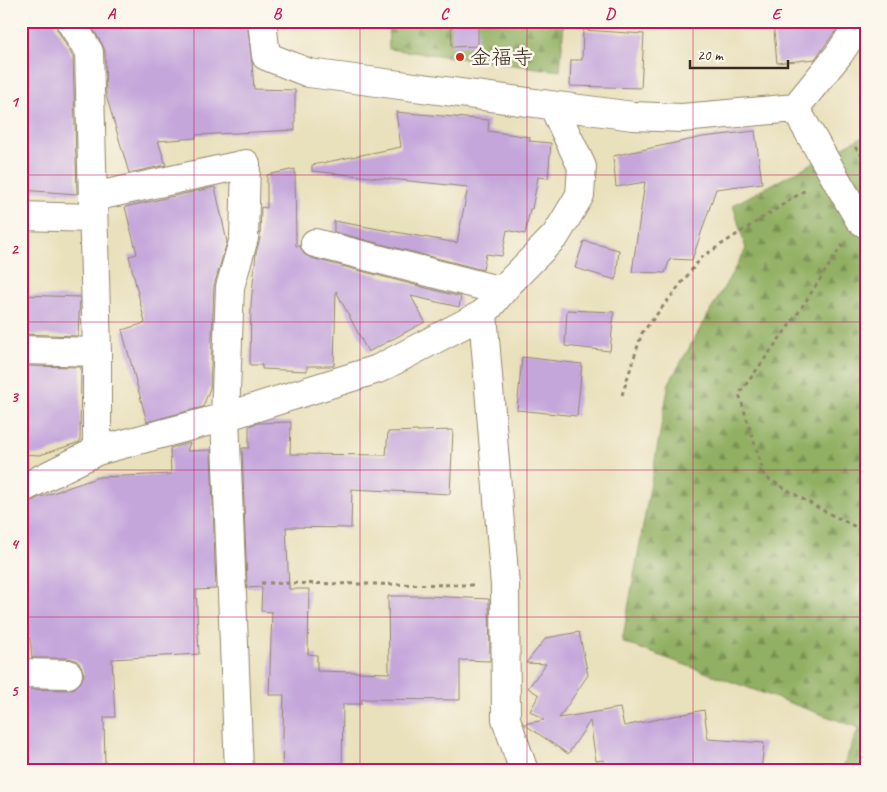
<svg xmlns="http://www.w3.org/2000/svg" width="887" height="792" viewBox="0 0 887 792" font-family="Caveat,'Klee One',sans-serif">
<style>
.forest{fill:url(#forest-firs);stroke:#666d40}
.building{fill:#c4a6db}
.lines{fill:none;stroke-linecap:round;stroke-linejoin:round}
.minor-casing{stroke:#92856d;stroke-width:30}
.path{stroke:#92856d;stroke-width:3;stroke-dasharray:4 4;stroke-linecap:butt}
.minor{stroke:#fff;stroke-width:28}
.grid{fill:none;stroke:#c2185b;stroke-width:1;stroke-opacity:0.55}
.poi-dot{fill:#c8321e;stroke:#fbf7ec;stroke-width:2}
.labels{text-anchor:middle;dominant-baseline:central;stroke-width:5;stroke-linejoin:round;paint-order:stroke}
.poi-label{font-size:21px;fill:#3b2a1e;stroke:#fbf7ec;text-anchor:start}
.neatline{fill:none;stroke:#c2185b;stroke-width:2}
.grid-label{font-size:16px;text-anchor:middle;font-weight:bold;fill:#c2185b}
</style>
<defs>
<pattern id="forest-firs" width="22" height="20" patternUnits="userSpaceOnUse" patternTransform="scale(1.25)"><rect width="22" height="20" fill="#92b063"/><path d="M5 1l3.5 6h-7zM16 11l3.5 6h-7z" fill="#788f51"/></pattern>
</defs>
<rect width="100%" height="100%" fill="#fbf7ec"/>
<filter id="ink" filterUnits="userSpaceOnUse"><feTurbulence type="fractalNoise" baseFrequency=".02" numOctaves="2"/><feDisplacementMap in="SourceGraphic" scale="10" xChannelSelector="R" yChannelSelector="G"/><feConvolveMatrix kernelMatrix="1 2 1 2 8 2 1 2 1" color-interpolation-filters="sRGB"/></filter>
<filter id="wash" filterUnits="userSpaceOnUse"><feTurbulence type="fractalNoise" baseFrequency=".0096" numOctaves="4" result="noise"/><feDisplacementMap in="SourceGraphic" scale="20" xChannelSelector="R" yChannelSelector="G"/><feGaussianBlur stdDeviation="1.12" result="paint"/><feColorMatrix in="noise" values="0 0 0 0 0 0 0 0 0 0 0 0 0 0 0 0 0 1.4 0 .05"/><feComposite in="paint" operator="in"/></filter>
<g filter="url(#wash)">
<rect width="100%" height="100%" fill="#e9e0bc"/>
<path class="forest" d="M388,21H564L560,71L389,49Z
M866,135V771H841L859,728L622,642L669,383L746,249L733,205Z"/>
<g id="blocks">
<path class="building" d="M21,21H54L57,29L73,57L77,194L21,190Z
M88,21H247L252,62L254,89L295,90V130L196,135V138L158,141L166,165L129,173L106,95L105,51L102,44Z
M451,21H478V46L452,47Z
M773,21H836L837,29L815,59L777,63Z
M583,30L644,34L641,88L570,86L571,60H582Z
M396,112L489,120L488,131L530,137L529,141L551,143L548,178L538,177L532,209H530L525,234L507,230L502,256L486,254L483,270L334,232V221L457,243L468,187L312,171V165L401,147Z
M755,131L762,183L716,189L692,260L670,259L665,273L632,272L645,182L616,187L613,156L703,137Z
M295,169L296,246H300L304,254L311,258L461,297L459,307L411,296L425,322L368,352L336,291L334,366H307V371L262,369V365H250L251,304L256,253L260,239L261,207L267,208V175Z
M215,187L227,242L214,286L210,388L203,407L147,422L122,330L145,323L129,256L137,254L125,207Z
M584,241L619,250L616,280L575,268Z
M21,295L80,297L78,336L21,334Z
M567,310L614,312L610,351L565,346Z
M522,357L582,364L577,416L517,410Z
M21,366L81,367L80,442L40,455L21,454Z
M291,422L290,454L386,455L388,432L453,430L450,494L352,489L351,528L286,527L289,589H309L308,654L317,655V671L389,673L388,596H428L489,599L490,661L460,660V700L362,699L361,704H343L342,771H282L284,695H269L272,612L261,611L262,587L247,588L242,448H249V426L257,423Z
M190,443L187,451L211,450L216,589L196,590L199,654L112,659L115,717H104L105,767H100V771H21V689L68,690L75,688L81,682L84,674L81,666L76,660L68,658H32L30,638H21V514L31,511L28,503L38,498L99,477L171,474L170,448Z
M579,632L588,675L559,718L620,708L624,726L704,710L708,739L764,743L761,771H605L604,760L596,761L590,721L568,754L524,724L544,720L530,711L539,695L528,688L546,664L526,663L546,638Z"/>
</g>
</g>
<g filter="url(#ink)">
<use href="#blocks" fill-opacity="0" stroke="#92856d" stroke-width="1"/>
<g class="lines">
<defs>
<path id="minor" d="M70,21L89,52L97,352V451
M262,21L266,56L309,73L633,116L682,118L795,108L859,219L866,224
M795,108L839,54L861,21
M93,197L246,164L244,238L230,287L225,417L239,771
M21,216L93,218
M315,243L502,291
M483,314L505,586L506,719L524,771
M21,350L97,352
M21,489L97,451L225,417L378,369L483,314L509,283L556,235L580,195L582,167L553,106
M21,673L68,674"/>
</defs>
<use href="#minor" class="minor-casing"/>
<path class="path" d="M855,147L866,160
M843,244L796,316L739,394L765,477L822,510L866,532
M622,395L642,333L702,257L807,189
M261,583L474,585"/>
<use href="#minor" class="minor"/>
</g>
</g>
<path class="grid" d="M194,21V771M360,21V771M527,21V771M693,21V771M21,175H866M21,322H866M21,470H866M21,617H866"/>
<circle class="poi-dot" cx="460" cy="57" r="5"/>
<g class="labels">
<g class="poi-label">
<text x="470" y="57">金福寺</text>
</g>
</g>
<rect width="887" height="792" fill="none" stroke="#fbf7ec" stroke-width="55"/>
<path d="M690 60v8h98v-8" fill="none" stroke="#3b2a1e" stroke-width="2.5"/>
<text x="697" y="60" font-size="15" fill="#3b2a1e" stroke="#fbf7ec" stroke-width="4" paint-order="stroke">20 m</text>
<rect x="28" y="28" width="832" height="736" class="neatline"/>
<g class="grid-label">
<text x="111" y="19">A</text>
<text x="277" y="19">B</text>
<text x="444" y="19">C</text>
<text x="610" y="19">D</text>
<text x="776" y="19">E</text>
<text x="14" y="107">1</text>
<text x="14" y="254">2</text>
<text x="14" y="402">3</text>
<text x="14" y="549">4</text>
<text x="14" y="696">5</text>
</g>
</svg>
